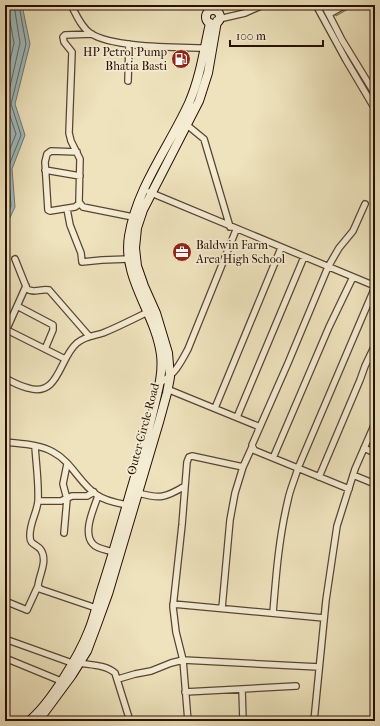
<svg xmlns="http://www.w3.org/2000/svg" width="380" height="726" viewBox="0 0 380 726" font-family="'IM FELL French Canon',serif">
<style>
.green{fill:#b7c492;stroke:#6f6a4a}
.water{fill:#9fbbbc;stroke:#6f7672}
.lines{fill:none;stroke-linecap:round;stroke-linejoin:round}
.shore{stroke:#636560;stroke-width:1}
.minor-casing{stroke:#594432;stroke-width:8}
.secondary-casing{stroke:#270f03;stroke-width:10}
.minor{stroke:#f4edd4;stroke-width:5.5}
.secondary{stroke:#f4edd4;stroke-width:8}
.labels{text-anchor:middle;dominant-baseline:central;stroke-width:3.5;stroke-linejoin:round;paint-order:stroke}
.poi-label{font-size:12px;fill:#270f03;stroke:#f4edd4;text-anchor:end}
.street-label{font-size:12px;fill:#270f03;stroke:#f4edd4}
</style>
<rect width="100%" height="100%" fill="#eee3bd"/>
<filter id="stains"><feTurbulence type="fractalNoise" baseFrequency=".005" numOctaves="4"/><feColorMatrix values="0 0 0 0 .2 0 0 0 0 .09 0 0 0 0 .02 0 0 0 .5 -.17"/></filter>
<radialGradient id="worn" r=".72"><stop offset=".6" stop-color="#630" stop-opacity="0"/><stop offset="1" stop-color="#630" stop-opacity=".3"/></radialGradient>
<path class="green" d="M330,5H355L336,16Z"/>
<path class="water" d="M5,5H22L30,44L15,104L25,135L12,169L15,207L5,228Z"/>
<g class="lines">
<path class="shore" d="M5,82L14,43L7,5
M5,161L16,134L6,104L20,43L14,5
M5,219L11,206L8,168L21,135L11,104L26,44L19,5"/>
<defs>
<path id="minor" d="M71,5C76,14 81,27 90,33C112,48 176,47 204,48
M316,5L346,60L375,109
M324,5L342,40L375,94
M373,5L375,8
M329,14L345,5
M219,19L245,13L263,5
M92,34L65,35L63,37L64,42L72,52L69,133L71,141L80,159L79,202L83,207L133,217
M128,81L129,44
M187,125L204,139L230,227
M77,152L51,151L47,154L45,162L48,210L50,211L75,207L79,204
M45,170L80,176
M149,192L375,286
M67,209L70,225L81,253L82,262L102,260L129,259
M15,259L27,289C34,294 41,288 49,290L89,336
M17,306L53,325V330L45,349
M7,330L65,359
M5,333L26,286
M5,378C12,382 20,386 28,388C59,398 59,358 77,343C85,336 94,336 103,333C118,327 133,319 148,312
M160,383C175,374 180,364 188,349L236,230
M167,389L260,427
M215,408L281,248
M237,417L304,257
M5,442C21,444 39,444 53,452C72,462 80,484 97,495C105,501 117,503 127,505
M35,446C36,463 39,484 38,501C37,513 29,524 30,537C30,545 37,544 41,550C48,561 39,575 38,586L40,589L96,608
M364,448L375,453
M273,458L329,327L353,277
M353,475L375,484
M319,477L360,380L365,366L375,345
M349,489L256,451L254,450L252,445L288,363L328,267L339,248L353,231L365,204
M138,493C160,499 165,498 185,486
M98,496C94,508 82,533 93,544C97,549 108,550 113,552
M38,501H61L72,496H87L94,492
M64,533L67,499L63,484L67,464
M5,601L27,610L38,586
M173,604L324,618
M222,608L230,520L235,493L243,467L252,447
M273,613C276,575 279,537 288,500C290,489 295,479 298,468L375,287
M5,639L72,663
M5,658L61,681
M79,663C91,665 106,665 115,673L130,721
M118,679L135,674L151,671L171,663L183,660L319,667
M242,689L243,721
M185,692L296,686
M188,721L183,660L176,632L173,607L182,525L187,462L189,457L192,456L243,467
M314,721L326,600L337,526L355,469L375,423"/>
<path id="secondary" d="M206 17a7 7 0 1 1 14 0a7 7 0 1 1-14 0Z
M29,721C50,704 79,656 89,630C94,618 97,604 101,591C111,560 120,529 129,497C138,466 148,435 155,403C159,387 163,371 161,355C156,314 122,279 129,236C137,187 169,147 189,103C200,78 204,50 210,23
M38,721L72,675L87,651L96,627L108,594L159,422L167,393L170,377L168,353L156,313L144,286L137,266L135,248L137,228L143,210L199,101L208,73L217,21"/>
</defs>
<use href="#minor" class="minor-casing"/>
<use href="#secondary" class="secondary-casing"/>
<use href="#minor" class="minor"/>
<use href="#secondary" class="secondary"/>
</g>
<defs>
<symbol id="fuel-disc" viewBox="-11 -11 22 22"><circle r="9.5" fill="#8f2418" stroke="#f4edd4"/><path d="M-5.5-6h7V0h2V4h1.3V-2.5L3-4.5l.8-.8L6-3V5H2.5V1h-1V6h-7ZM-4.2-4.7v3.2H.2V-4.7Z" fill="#fff"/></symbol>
<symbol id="office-disc" viewBox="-11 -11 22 22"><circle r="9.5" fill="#8f2418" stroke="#f4edd4"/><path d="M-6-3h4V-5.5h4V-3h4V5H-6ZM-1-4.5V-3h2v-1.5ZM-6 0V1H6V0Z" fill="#fff"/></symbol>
</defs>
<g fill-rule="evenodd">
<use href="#fuel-disc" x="170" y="48" width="22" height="22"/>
<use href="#office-disc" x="171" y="241" width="22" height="22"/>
</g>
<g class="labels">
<g class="poi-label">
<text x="167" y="52">HP Petrol Pump<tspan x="167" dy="14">Bhatia Basti</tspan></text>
<text x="196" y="245" text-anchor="start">Baldwin Farm<tspan x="196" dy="14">Area High School</tspan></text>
</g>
<g class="street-label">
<text transform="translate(143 429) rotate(-75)">Outer Circle Road</text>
</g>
</g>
<rect width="380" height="726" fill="none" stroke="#eee3bd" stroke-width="20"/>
<rect x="6" y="6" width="368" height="714" fill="none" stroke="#270f03" stroke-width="2"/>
<rect x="10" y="10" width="360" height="706" fill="none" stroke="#270f03"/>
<path d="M230 40v6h93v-6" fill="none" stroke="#270f03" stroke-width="2"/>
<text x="236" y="40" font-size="12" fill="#270f03" stroke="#f4edd4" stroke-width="3" paint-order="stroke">100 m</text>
<rect width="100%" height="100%" filter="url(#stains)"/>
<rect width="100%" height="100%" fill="url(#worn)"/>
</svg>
